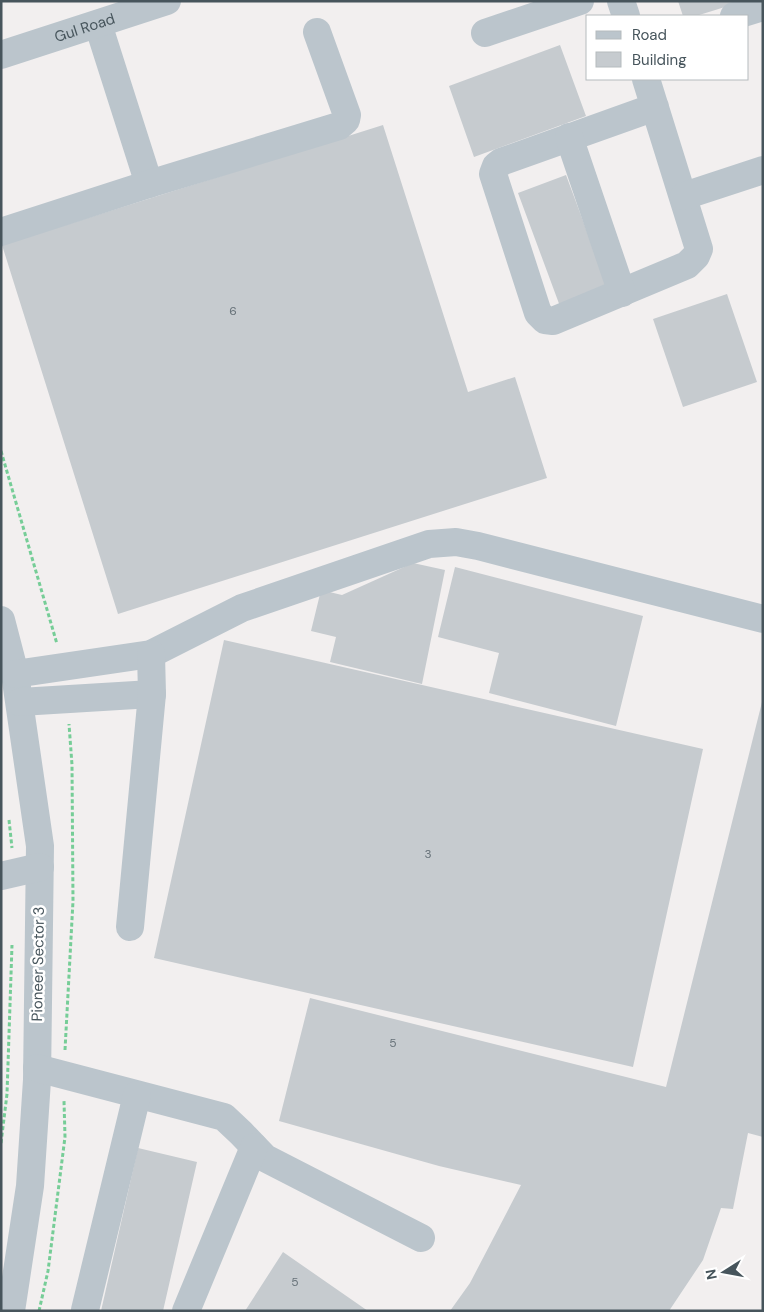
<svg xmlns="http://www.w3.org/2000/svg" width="764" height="1312" viewBox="0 0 764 1312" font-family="'DM Sans',sans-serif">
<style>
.building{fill:#c6cbcf}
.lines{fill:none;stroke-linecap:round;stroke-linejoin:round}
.path{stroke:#76cd97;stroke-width:3;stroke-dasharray:4 2.5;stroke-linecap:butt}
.minor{stroke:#bbc5cc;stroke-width:28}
.labels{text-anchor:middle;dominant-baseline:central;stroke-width:5;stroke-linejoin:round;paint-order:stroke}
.number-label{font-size:12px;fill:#677279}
.street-label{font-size:15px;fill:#47555c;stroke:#fff}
</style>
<rect width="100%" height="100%" fill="#f2efef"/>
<path class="building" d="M678,1H741V2L696,16H683Z
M560,45L586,116L474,157L449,86Z
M383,125L468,392L515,377L547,478L118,614L2,245Z
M566,175L609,291L561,309L518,193Z
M727,294L757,382L683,407L653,319Z
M413,563L445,570L422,684L330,662L336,637L311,631L321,590L342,595Z
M455,567L643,616L616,726L489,693L499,653L438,637Z
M224,640L703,749L633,1067L154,958Z
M762,702L763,1137L748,1133L733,1209L721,1208L703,1260L669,1311H450L470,1283L521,1185L439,1166L279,1121L310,998L666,1087Z
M138,1148L197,1162L163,1311H101Z
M283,1252L368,1311H245Z"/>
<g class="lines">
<path class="path" d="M1,451L57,644
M9,820L12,848
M65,1050L73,901L72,765L69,724
M1,1143L7,1094L12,945
M39,1311L48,1271L65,1137L64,1101"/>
<g class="minor">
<path d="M621,1L626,16"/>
<path d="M734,16L763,7"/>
<path d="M98,24L149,184"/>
<path d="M485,33L580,1"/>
<path id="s1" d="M1,55L167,1"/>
<path d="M646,79L699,249L696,256L687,265L553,321L545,320L538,313L493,174L496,166L501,162L655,107"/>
<path d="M569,137L622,293"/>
<path d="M684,196L763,170"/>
<path d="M1,232L149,184L339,126L346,120L347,115L317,32"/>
<path d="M1,620L15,674L40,846L37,1080L30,1186L11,1311"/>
<path d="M15,674L151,654L242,608L429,544L456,542L478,546L763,619"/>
<path d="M20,702L152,694"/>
<path d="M1,876L40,867"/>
<path d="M130,927L152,694L151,654"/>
<path d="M37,1068L224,1117L241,1133L265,1158L421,1238"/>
<path d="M85,1310L137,1095"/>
<path d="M186,1311L254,1147"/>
</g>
</g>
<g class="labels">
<g class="number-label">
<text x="233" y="311">6</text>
<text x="428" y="854">3</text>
<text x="393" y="1043">5</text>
<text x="295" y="1282">5</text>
</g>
<g class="street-label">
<text stroke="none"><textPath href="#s1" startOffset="88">Gul Road</textPath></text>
<text transform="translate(38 964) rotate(-89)">Pioneer Sector 3</text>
</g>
</g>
<rect width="764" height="1312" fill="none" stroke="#47555c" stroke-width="5"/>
<rect x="586" y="15" width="162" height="65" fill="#ffffff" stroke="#b5bbbe"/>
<rect x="596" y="31" width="25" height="8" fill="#bbc5cc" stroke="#b5bbbe"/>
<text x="632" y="40" font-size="15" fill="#47555c">Road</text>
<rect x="596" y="52" width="25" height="15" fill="#c6cbcf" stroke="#b5bbbe"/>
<text x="632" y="65" font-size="15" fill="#47555c">Building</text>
<g transform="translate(724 1272) rotate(259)" stroke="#ffffff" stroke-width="4" paint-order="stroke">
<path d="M0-4L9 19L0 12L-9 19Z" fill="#47555c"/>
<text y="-8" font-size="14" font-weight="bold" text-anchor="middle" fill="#47555c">N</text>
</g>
</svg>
